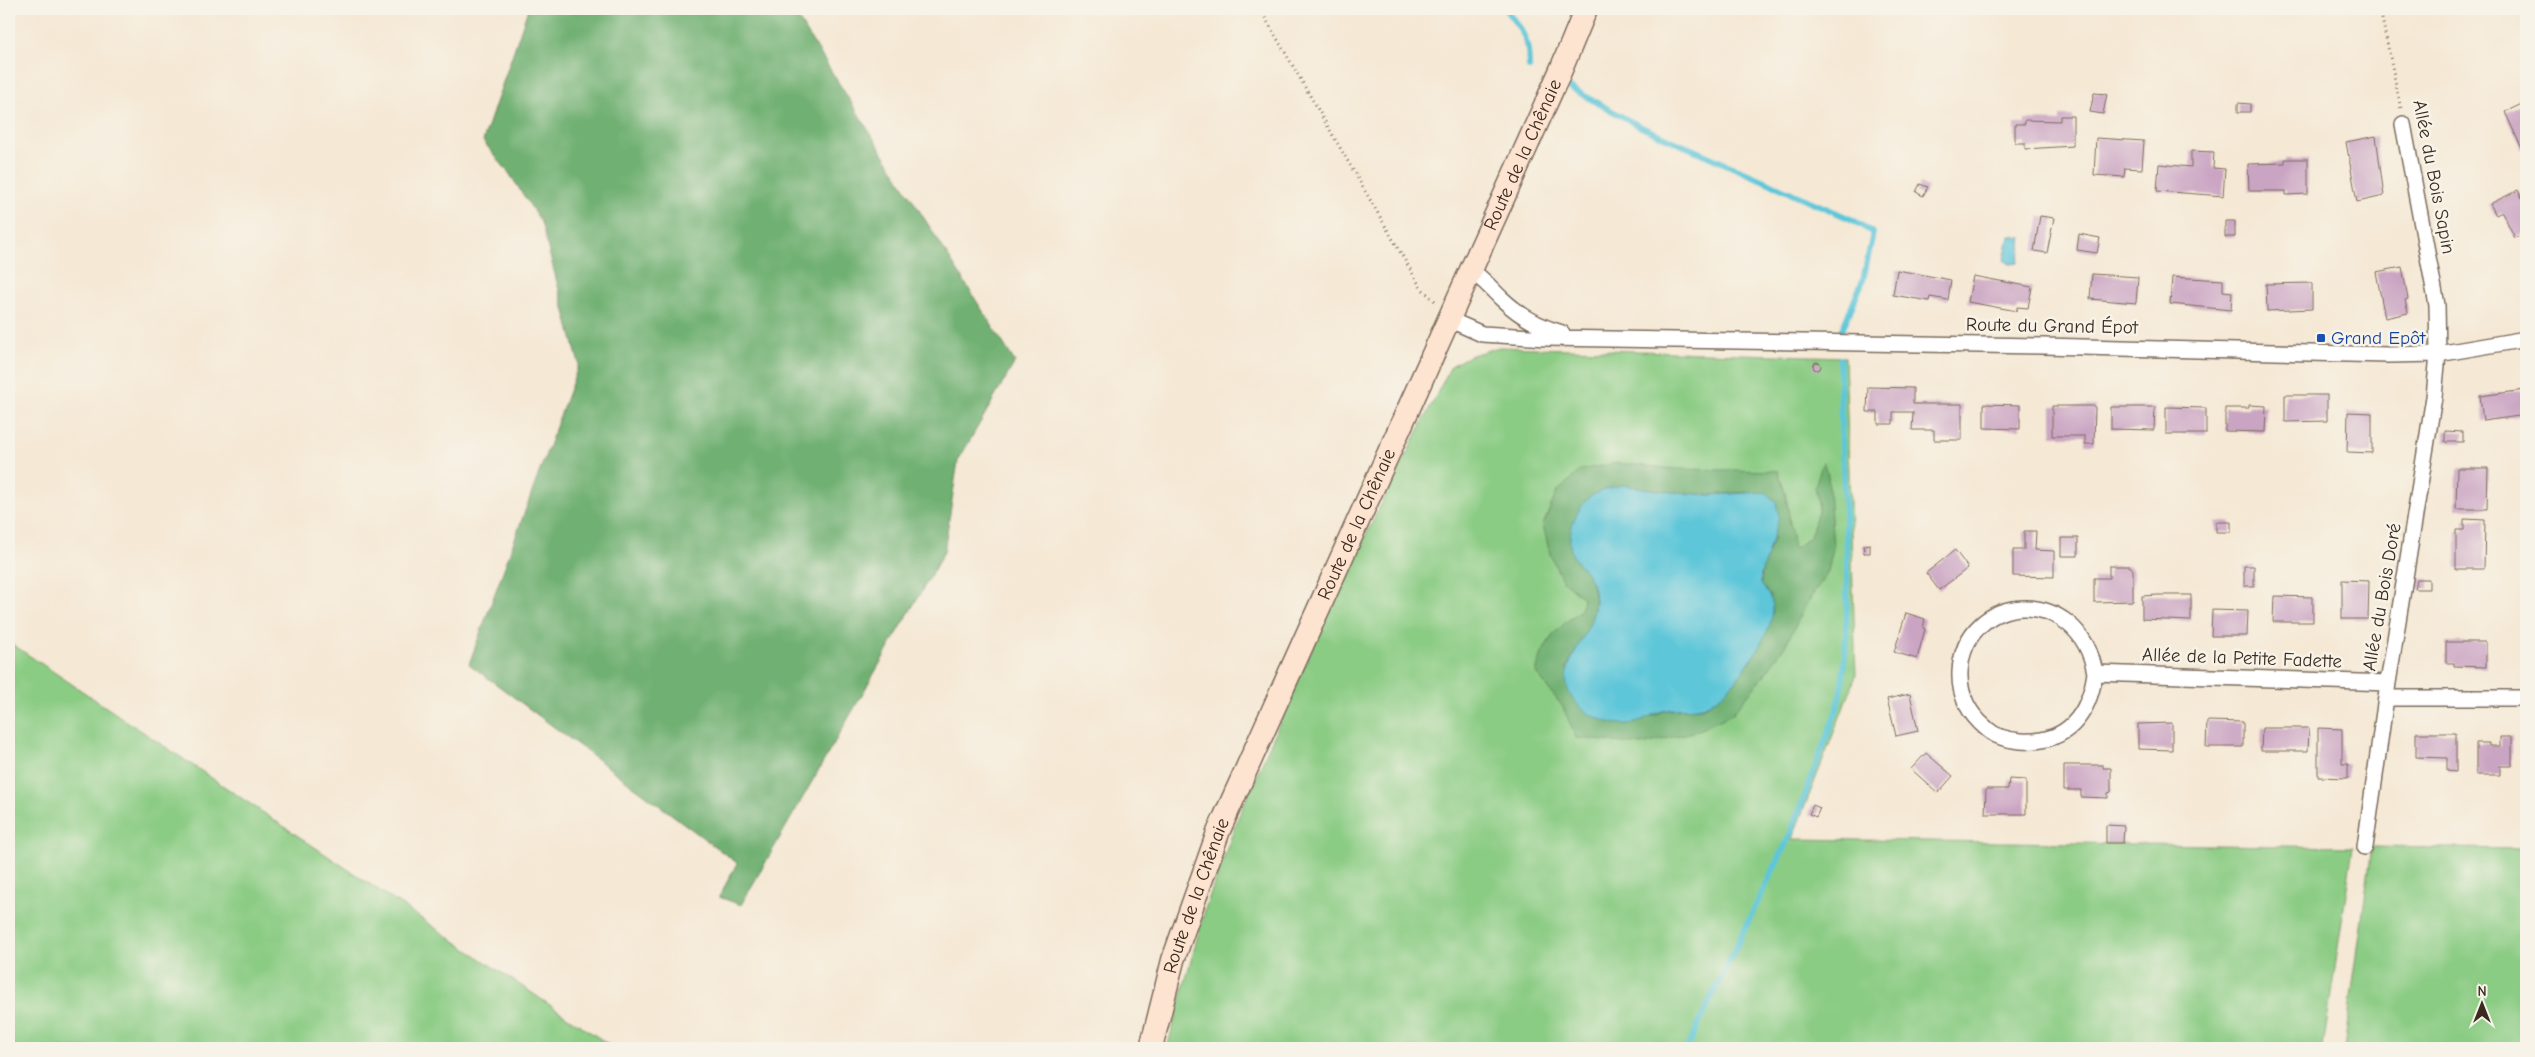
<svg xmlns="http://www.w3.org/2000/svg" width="2535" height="1057" viewBox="0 0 2535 1057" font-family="'Comic Neue',sans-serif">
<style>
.green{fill:#8bcc84;stroke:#637b51}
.forest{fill:#70b072;stroke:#566d48;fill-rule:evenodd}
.water{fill:#5dc6d9;stroke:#4c787c}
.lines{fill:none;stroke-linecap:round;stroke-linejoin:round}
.stream{stroke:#5dc6d9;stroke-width:6}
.building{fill:#caa4c3}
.minor-casing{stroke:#7c6c5e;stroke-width:18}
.secondary-casing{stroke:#7c6c5e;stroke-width:25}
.path{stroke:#7c6c5e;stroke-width:3;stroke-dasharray:1 4;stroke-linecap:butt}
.minor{stroke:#fff;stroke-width:15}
.secondary{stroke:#fde4d0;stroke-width:22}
.transit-dot{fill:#1a4fb4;stroke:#f7f3e8;stroke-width:2}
.labels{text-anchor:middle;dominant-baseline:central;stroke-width:5;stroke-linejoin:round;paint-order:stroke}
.street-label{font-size:19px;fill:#3b2a1e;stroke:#f7f3e8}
.transit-label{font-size:19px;fill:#164399;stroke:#f7f3e8;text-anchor:start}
</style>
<rect width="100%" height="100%" fill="#f7f3e8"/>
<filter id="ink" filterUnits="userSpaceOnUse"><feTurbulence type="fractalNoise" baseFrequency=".02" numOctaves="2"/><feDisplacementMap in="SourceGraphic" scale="10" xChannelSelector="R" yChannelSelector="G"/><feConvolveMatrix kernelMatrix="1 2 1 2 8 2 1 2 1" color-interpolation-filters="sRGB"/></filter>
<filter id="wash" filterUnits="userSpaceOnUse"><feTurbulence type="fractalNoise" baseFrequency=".0096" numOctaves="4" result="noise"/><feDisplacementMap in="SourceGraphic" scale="20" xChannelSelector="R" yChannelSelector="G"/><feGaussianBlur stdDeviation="1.12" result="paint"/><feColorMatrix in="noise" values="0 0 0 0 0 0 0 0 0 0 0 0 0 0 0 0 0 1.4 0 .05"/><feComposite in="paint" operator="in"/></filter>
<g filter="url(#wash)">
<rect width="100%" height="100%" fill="#f5e8d4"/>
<path class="green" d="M1499,347L1845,357L1856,676L1792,839L2353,847L2323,1048H1167L1206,906L1238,818L1336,594L1451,366L1469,356Z
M9,642L614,1048H9Z
M2372,847L2526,849V1048H2344Z"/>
<path class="forest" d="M528,9H792L1015,362L958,461L944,552L741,905L719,897L737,863L469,664L579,364L541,222L509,173L483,141Z
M1823,462L1828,475L1833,548L1828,571L1806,605L1786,644L1763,677L1732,714L1697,731L1642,745L1576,738L1563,707L1536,673C1543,642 1556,629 1581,610L1583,598L1562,580L1550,554L1543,525L1557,492L1581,470L1616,463L1677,469L1778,471L1786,496L1794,549L1810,537L1819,509L1815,486ZM1623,485L1672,492L1709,495L1747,492L1774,538C1766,553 1761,567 1761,584L1770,596L1752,660L1716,700L1702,708L1667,710L1652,716L1566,669C1584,633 1604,616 1589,575Z"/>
<path class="water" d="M2009,236L2022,238L2018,263L2010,264L2004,260Z
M1623,485L1672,492L1709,495L1765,492L1776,502L1779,517L1761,574V584C1766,591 1772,598 1773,607C1775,632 1734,688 1714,701C1698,712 1684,707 1667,710C1656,712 1646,719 1635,723C1621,727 1600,721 1588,713C1521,667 1636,623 1578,563C1561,546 1573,510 1591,496C1601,490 1611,487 1623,485Z"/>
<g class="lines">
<path class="stream" d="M1505,9C1523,32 1529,37 1529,67
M1569,87L1639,126L1853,220L1873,233L1863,280L1842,330
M1687,1048L1790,835L1837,709C1846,672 1846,636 1847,599C1848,519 1839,439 1840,359"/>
</g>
<g id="blocks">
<path class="building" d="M2094,93L2107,94L2103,114L2090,112Z
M2526,102V147L2522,149L2505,112Z
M2238,103L2250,104V112H2238Z
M2060,116H2073V146L2025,149V143H2015V124H2025V120L2060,121Z
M2376,136L2384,196L2357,202L2346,142Z
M2096,138L2144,141L2142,169L2125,168L2124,177L2094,175Z
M2191,151L2214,152L2213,168L2225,169L2223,196L2157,191L2159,164L2191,167Z
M2285,159H2308V194L2286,195V191H2249L2248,164L2285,163Z
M1920,184L1928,187L1923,196L1916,192Z
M2518,190L2526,206V233L2515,238L2502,212L2496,215L2490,204Z
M2040,216L2054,218L2047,253L2034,251Z
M2225,221H2235V237H2225Z
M2079,234L2100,238L2097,253L2077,250Z
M2402,267L2408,299L2405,300L2408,313L2385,318L2376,272Z
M1897,270L1951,280L1948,300L1930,297L1929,301L1893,295Z
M2092,274L2138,277L2136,303L2090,299Z
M1973,276L2032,287L2028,308L2017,307V311L1968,302Z
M2172,277L2223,280V291L2232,292L2231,310L2170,304Z
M2312,283V309L2267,311L2266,284Z
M1813 366a4 4 0 1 1 8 0a4 4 0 1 1-8 0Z
M1868,387L1913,388V404H1962V440H1934V430H1912L1913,412H1893V424H1878V412H1867Z
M2525,390L2526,415L2483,421L2480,396Z
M2285,395H2327V421L2285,422Z
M1984,404L2020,405V429L1984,428Z
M2249,405L2266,406L2265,432L2225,431V408H2249Z
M2052,406H2095L2094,444H2085V436H2052Z
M2111,407H2155L2154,430L2111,429Z
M2166,407L2206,408V434H2166Z
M2348,412L2372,413V453L2347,452Z
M2445,431L2463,432V442H2445Z
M2457,468H2488L2487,509H2456Z
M2464,519L2485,520L2484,569H2456V530H2464Z
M2216,522H2231V532H2216Z
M2024,531H2036L2035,550L2054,551V577L2013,576V550H2024Z
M2061,538H2078V556H2061Z
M1870,544V553H1864L1863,545Z
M1955,550L1968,568L1939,590L1926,573Z
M2109,566H2130L2133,570V601L2094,602V578H2109Z
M2244,566H2254V586H2244Z
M2417,579H2429V589H2415Z
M2342,580L2369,581L2368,619H2342Z
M2158,595H2191V621L2142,619V596Z
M2274,596L2313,597V622H2273Z
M2212,610L2248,611L2247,636H2211Z
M1906,613L1925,619L1923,628L1925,629L1917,659L1894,652Z
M2446,642H2486V667L2454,666V663H2446Z
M1910,694L1918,731L1896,736L1887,699Z
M2207,721L2243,722V747H2206Z
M2172,723V750L2138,749V724Z
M2262,728H2309L2308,751H2261Z
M2318,728L2342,729V764H2348V778L2318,777Z
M2416,733H2456V772L2447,771V758L2416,757Z
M2500,737H2512V766H2500V775H2476V743H2489V746H2500Z
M1926,753L1953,776L1938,793L1911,769Z
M2064,765H2103V768H2111V792L2108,793V798L2081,797V790H2064Z
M2009,779L2026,780V814H1985L1986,789H2008Z
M1813,805L1820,808L1816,817L1809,814Z
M2106,825L2124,826L2123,843H2106Z"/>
</g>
</g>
<g filter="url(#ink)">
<use href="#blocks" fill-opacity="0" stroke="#7c6c5e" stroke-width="1"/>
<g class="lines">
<defs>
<path id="minor" d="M1470,270C1483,278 1491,289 1502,299C1519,315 1539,327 1562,333
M1448,319L1482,334L1547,338L2044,346L2388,355L2438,354L2526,339
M2095,673C2089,715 2067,744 2021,741C2008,740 1995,737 1986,728C1968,713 1959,695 1960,672C1964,590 2080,583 2095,673L2388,683
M2386,698H2526
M2365,847L2388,683L2434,397L2438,354L2437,305L2403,124"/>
<g id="secondary">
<path id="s1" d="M1151,1048L1173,960L1219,830L1560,72L1586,9"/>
</g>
</defs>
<use href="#minor" class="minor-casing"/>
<use href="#secondary" class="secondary-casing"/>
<path class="path" d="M1260,9L1421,288L1436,302
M2380,9L2401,109"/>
<use href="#minor" class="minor"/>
<use href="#secondary" class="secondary"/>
</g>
</g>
<rect class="transit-dot" x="2316" y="333" width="10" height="10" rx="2.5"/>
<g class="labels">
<g class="street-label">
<text stroke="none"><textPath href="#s1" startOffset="969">Route de la Chênaie</textPath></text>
<text transform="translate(2434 177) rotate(79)">Allée du Bois Sapin</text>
<text transform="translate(2052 326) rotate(1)">Route du Grand Épot</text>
<text stroke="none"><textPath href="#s1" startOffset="564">Route de la Chênaie</textPath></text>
<text transform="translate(2382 597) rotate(-80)">Allée du Bois Doré</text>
<text transform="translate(2242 658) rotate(2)">Allée de la Petite Fadette</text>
<text stroke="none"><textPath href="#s1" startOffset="159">Route de la Chênaie</textPath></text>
</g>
<g class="transit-label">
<text x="2331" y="338">Grand Epôt</text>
</g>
</g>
<rect width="2535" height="1057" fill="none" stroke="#f7f3e8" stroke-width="30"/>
<g transform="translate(2482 1004)" stroke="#f7f3e8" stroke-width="4" paint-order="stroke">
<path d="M0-4L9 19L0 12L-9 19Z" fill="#3b2a1e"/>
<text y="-8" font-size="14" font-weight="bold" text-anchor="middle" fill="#3b2a1e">N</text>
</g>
</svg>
